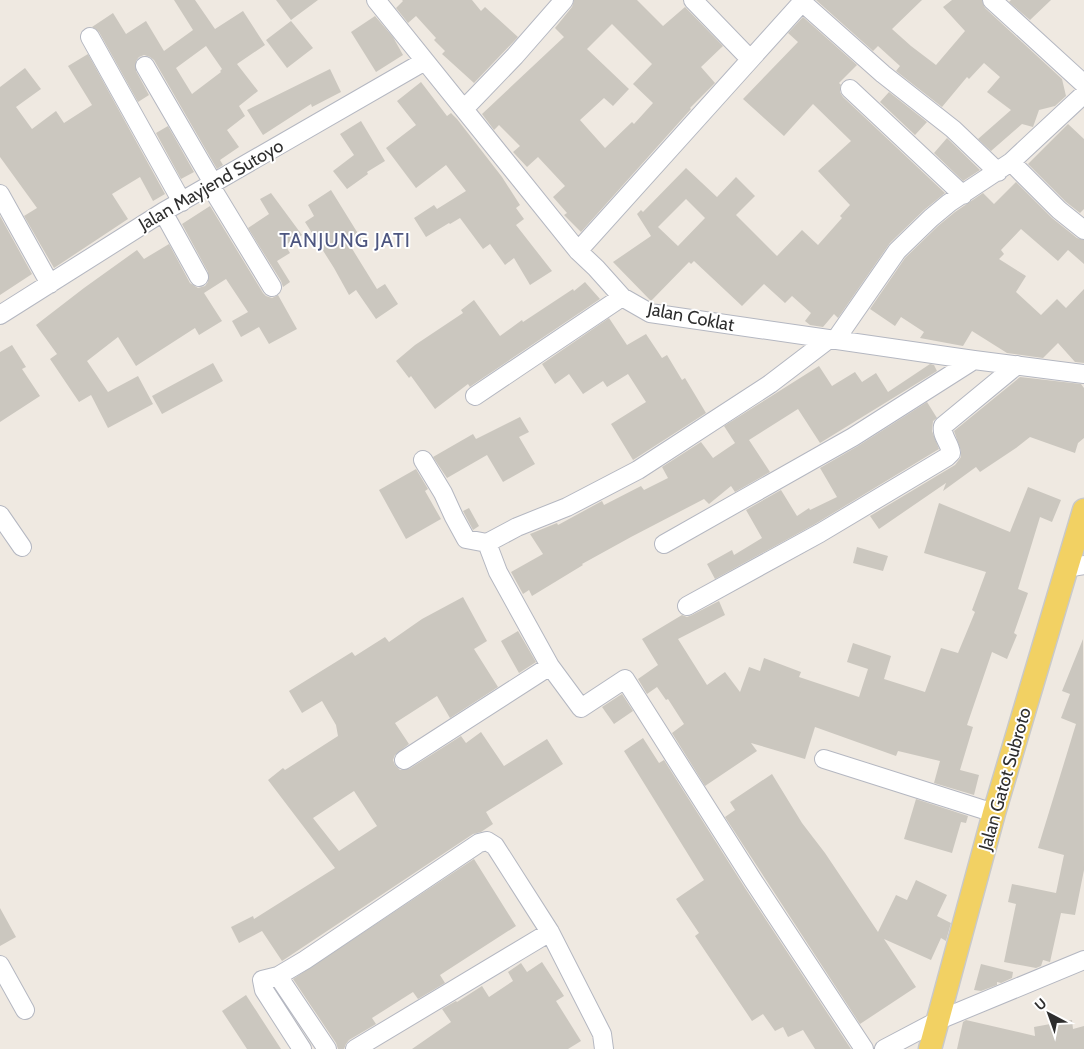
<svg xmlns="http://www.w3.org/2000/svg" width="1084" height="1049" viewBox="0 0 1084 1049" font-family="Cabin,sans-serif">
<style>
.building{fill:#cbc7bf;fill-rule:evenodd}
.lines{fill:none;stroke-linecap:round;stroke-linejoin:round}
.minor-casing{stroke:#b4b7c1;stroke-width:20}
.major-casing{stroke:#c9c9c9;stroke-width:25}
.minor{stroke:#fff;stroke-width:18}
.major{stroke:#f2d163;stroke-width:22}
.labels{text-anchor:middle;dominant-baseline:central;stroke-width:4;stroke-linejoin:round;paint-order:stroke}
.street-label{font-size:18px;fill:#2e2e2e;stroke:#fff}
.quarter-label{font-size:20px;letter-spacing:1px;fill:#4d5680;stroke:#fff}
</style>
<rect width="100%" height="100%" fill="#efe9e1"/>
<path class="building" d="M174,0H195L215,29L243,11L265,45L237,64L258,91L239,106L245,116L227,130L239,147L220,160L223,165L217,169L154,60L150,57L144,55L139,57L136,61V71L149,95L138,102L99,32L92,27L113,13L126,34L146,21L164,51L193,30ZM206,46L222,69L220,71L221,72L192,94L176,68Z
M276,0H318L291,20Z
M402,0H472L481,11L485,7L518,37L474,83L442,54L445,51L434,40L436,38L416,16L408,23L396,8L403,1Z
M574,0H637L663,26L685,7L723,46L701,67L715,83L690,108L691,109L581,232L564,215L567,213L553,197L565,186L538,157L527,167L513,152L520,146L499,125L494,130L482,114L564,37L555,28L572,7ZM612,24L652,64L633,84L653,103L634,124L632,122L605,148L580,120L604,98L613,106L629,89L587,49Z
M816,0H922L892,29L911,46L936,65L965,31L943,7L952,0H982L985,8L1062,79L1066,96L1055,106L1039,110L1033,127L1022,124L991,151L978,139L1011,110L987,92L1000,77L984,63L969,79L967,77L942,107L896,71L900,66L878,46L873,51Z
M1011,0H1051L1030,20L1009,2Z
M375,16L393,37L403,55L376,72L351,32Z
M803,17L857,65L839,83L841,85L840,92L843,97L945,193L924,210L890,243L838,318L834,314L823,327L810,325L805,321L811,313L792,296L785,303L764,284L742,306L694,261L691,264L689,262L651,301L613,262L651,236L637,214L641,210L643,212L686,168L717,197L736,177L755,196L736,215L777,256L802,230L818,245L842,218L840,216L850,205L818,171L851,141L813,104L784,136L743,99L798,42L788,33ZM686,199L705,218L678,246L658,227Z
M291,21L313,48L287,68L266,40Z
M88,54L165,194L153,201L140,177L112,194L128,219L54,268L24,216L37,208L0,157V87L25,68L41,89L16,107L32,129L56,111L64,123L92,105L68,66Z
M330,69L341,92L312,107L311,104L263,135L247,110Z
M421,82L447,116L451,113L457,119L502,177L520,205L516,208L524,219L516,225L552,271L530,285L514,258L505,265L490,244L483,249L460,218L450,224L449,223L426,237L414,218L434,205L437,209L466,191L446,165L416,188L386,148L416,125L397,101Z
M889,92L927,122L915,135L880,102Z
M361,121L385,161L367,172L368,174L347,189L333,171L354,155L340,134Z
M1068,124L1084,139V209L1080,213L1066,202L1028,164Z
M168,126L194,172L181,179L156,133Z
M947,138L980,170L963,181L934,153Z
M1016,182L1052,218L1077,238L1084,240V264L1068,250L1058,261L1021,229L1001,250L1004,254L999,259L1026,276L1016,292L1041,315L1057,299L1066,308L1084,289V363L1075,362L1058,343L1043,358L1007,353L972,331L963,346L920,338L924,332L901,317L895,326L870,309L905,258L938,226L955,212L983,193L994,204Z
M331,190L362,240L351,247L377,289L385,284L398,304L376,319L356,290L349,295L334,268L305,222L314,216L308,205Z
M271,193L302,235L285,245L290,253L277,261L290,282L283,287L281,281L248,228L269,214L260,199Z
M210,206L263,293L266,296L272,298L278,295L297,329L269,344L259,327L241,337L232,321L248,312L226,279L204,293L222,321L199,335L195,328L136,366L118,337L87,361L108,392L138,376L153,404L108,428L91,395L79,402L50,359L57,354L36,325L84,288L137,250L144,259L169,244L190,283L198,288L205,286L208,282V272L182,224Z
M0,216L32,274L0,295Z
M585,282L600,299L471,386L470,387L468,384L435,409L411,376L409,378L396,361L415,345L463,313L461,310L474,300L500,336L522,320L523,322L573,289L574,291Z
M609,318L627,345L646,334L662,358L667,355L682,380L685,378L706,413L633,460L611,424L646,402L628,374L607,387L603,381L583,394L569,374L555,384L542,364Z
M12,345L26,367L22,369L40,396L0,422V352Z
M213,363L223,381L162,414L152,396Z
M930,364L934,365L937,371L820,443L798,409L749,440L770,472L735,492L731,486L709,504L704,499L631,537L582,564L583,565L532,596L529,590L523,594L511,572L543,554L530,534L557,523L558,525L602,501L604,505L641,486L644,490L668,478L662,467L701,442L713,458L735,443L724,426L819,366L832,386L855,372L862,382L876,373L888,392Z
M1020,377L1081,384L1084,388V438L1078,443L1075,453L1030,437L1016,448L980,472L976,467L943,491L946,483L879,529L870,516L955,465L961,457V451L954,431Z
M927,402L937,418L933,421L932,431L939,449L815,524L715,579L707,564L732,550L734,555L762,538L746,510L781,490L797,516L809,508L810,510L837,497L820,468L858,446Z
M520,417L529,432L519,437L535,464L503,482L487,455L447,478L433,457L473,434L476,439Z
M416,469L428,489L425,491L441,519L406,539L379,490Z
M1028,487L1061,500L1052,522L1040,517L1018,589L1028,593L1014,633L1017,635L1007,659L992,652L967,725L973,727L960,770L979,775L974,795L934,783L940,761L898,751L896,756L815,727L805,759L751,743L757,751L705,786L672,733L684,724L668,699L666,700L657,687L647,694L638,679L658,665L642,639L682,615L687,617L692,615L719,601L725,615L678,639L707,685L725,672L740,692L749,667L760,671L764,658L801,672L799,677L859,697L868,669L847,662L853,643L891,656L884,679L925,692L941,648L958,653L975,612L972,610L986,572L924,553L939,503L1010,532Z
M469,508L479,526L473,530L463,511Z
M857,547L888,556L883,571L853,563Z
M463,597L487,641L474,649L498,687L450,718L437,696L395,723L409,744L395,755L393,760L395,765L400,770L409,769L461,736L466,743L481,732L504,766L547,739L563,764L486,812L493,824L481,832L473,834L282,961L262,931L239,943L231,927L253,916L254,919L335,868L268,780L283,768L285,770L338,736L336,725L322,701L302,713L289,691L352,652L355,656L385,637L389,642L422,619ZM354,791L377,826L339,851L313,818Z
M518,631L536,662L519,673L501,641Z
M1083,639L1084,870L1075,915L1061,913L1050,962L1043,960L1041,966L1036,968L1004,962L1016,904L1008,902L1012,884L1056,893L1064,855L1038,848L1076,724L1061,718L1070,694L1062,691Z
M622,694L633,711L614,724L602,707Z
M643,738L659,763L664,760L745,888L851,1049H815L803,1030L788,1037L783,1027L775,1031L763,1014L752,1021L695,936L699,933L676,899L704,880L624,751Z
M772,774L802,823L825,853L878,932L896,895L907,900L916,880L947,895L937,916L951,923L946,941L941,938L931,960L884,939L916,987L860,1024L725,817L735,810L730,802Z
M916,799L968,816L966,823L961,822L952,853L904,839Z
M474,859L516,926L440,975L445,983L418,999L413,992L372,1018L376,1024L349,1040L346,1044L344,1049H338L336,1043L293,979Z
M0,908L16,937L0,946Z
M542,962L564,996L556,1001L581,1041L568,1049H412L451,1022L442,1009L456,1001L457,1002L482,986L489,997L513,981L508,972L521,963L527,972Z
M981,964L1013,972L1012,978L1001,983L997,982V985L981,991L974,990Z
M246,995L281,1049H247L222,1011Z
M966,1020L1035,1036L1034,1027L1072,1020L1073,1029L1084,1026V1049H957L963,1022Z"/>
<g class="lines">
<defs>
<path id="minor" d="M376,0L578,251L596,268L622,297L650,313L974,360L1084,374
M693,0L750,59
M992,0L1084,84
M802,2L883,74L953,129L998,172
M90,37L182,202
M145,66L213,183
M850,89L963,195
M464,109L515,56L564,0
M1011,162L1059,210L1084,230
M210,185L272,287
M0,194L50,284
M163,212L199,277
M578,251L804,0
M0,315L163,212L425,61
M836,339L897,251L931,218L949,203L1011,162L1084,94
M475,396L622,297
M423,460L443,493L454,517L466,539L487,543L517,527L567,507L638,470L770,384L829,339
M0,515L22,547
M487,543L498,572L550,666L581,708L625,679L754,882L864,1049
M664,544L853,437L974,360
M1067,568L1084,565
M687,606L820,533L947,457L951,453C950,443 941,436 943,426L1017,365
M824,759L994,813
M404,760L550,666
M0,965L25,1010
M278,976L327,1049
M302,1049L264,990L262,980L278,976L305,960L479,843L487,841L495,846L550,932L602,1034L604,1049
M355,1049L550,932
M884,1049L939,1020L1084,960"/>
<path id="major" d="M930,1049L994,813L1084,510"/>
</defs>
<use href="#minor" class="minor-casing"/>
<use href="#major" class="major-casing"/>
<use href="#minor" class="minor"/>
<use href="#major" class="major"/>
</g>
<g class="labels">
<g class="street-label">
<text transform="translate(211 185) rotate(-30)">Jalan Mayjend Sutoyo</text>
<text transform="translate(691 317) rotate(11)">Jalan Coklat</text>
<text transform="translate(1005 779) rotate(-74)">Jalan Gatot Subroto</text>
</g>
<g class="quarter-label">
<text x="345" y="240">TANJUNG JATI</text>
</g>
</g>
<g transform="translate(1049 1014) rotate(319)" stroke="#ffffff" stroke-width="4" paint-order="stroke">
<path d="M0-4L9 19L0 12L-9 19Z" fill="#2e2e2e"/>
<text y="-8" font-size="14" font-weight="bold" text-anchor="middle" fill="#2e2e2e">U</text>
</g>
</svg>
